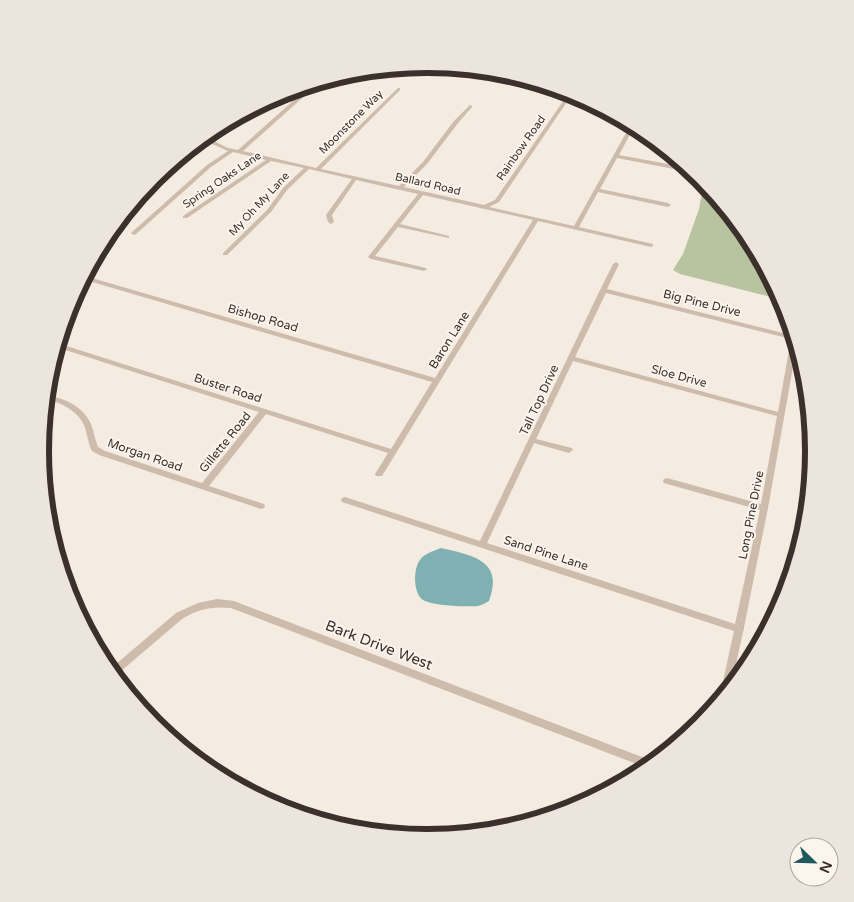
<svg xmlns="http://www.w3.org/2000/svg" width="854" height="902" viewBox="0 0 854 902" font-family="'Varela Round',sans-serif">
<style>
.green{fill:#b8c4a0}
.water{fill:#7fb0b2}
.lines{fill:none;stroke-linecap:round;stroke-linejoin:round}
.minor{fill:#cdbbac;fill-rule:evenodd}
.labels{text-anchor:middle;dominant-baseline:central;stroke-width:4;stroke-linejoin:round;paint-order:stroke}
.far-street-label{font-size:11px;fill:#3b302b;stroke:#fbf5ee}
.street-label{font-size:12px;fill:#3b302b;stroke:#fbf5ee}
.near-street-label{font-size:15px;fill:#3b302b;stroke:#fbf5ee}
.rim{fill:none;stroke:#3b302b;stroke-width:6}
</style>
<rect width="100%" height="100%" fill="#f4ebe1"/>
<path class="green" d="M704,182L749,236L783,300L680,274L673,270L683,254L699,209Z"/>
<path class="water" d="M441,548C471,555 505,560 489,601C485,603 482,605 478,606C467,607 433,606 423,600C413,593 413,569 420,560C425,553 434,551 441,548Z"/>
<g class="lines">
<path class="minor" d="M415,65H421L568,94L570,92L573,93L499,202L489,207L574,226L631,124L635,125L619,155L679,166L682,168L679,170L617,158L600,189L668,203L671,205L668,207L598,192L579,227L653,244V246L651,247L538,221L382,476H376L375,474L388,453L266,414L209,486L264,504L265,506L264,508L261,509L99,455L92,451C88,443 87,433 84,425C77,410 60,402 45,399L46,395C64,398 83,406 91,424C94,432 95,440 98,447L105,451L202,483L259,412L56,347L57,343L391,449L432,382L82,279L85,276L435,378L533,220L423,195L400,224L449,236V238L398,227L375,256L426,268L427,269L424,271L371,259L368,257L418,194L356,180L332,215L334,222L331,224L328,222L326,215L352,179L309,169L287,190L271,212L227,255H223V253L267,210L283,188L304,168L271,161L187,218H183V216L266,160L233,152L211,167L136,234L134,235L131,233L207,165L228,151L212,144L207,133L210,131L216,142L228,148L238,150L313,83L319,81V83L243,151L316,168L398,88H400V90L321,169L399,186L423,162L454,121L470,105L472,106V107L458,123L427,164L404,187L484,205L495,200L566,97Z
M616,262L619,264L607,289L795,336L797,344L768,508L744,627V629L743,632L731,687L722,698L720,695L734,631L342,502L341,500L342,498L345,497L480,541L600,290L613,264ZM606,293L791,339L778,412L575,357ZM573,361L777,416L761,504L667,478L664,479L663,481L664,483L667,484L760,510L735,624L487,543L534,443L569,453L573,450L572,448L536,439Z
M217,599L234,601L655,762L647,768L231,608C212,606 198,609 182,619L114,677L109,670L176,613L198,603Z
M152,718L155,720L233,778L234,782L233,784L212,773L153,724L149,720Z"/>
</g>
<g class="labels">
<g class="far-street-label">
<text transform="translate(351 122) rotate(-45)">Moonstone Way</text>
<text transform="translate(521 148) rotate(-55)">Rainbow Road</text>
<text transform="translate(222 180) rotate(-34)">Spring Oaks Lane</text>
<text transform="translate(428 184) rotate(13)">Ballard Road</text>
<text transform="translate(259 204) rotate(-47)">My Oh My Lane</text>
</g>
<g class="street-label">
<text transform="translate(702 303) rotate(14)">Big Pine Drive</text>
<text transform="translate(263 318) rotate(16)">Bishop Road</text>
<text transform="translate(449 340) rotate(-58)">Baron Lane</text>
<text transform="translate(679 376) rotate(15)">Sloe Drive</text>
<text transform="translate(228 388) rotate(18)">Buster Road</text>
<text transform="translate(539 400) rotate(-65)">Tall Top Drive</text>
<text transform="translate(225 442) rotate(-51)">Gillette Road</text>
<text transform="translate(145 455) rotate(19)">Morgan Road</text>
<text transform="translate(751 515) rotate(-79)">Long Pine Drive</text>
<text transform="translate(546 553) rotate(18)">Sand Pine Lane</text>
</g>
<g class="near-street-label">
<text transform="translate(379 645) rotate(21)">Bark Drive West</text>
</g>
</g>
<path d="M0 0H854V902H0ZM49 451a378 378 0 1 1 756 0a378 378 0 1 1-756 0Z" fill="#ece5de" fill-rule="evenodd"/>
<path class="rim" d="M49 451a378 378 0 1 1 756 0a378 378 0 1 1-756 0Z"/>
<g transform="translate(814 862) rotate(113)"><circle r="24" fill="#fbf5ee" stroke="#aea6a0"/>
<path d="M0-4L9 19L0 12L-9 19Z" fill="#1f5a5e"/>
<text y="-8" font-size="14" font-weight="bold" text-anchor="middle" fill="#3b302b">N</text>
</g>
</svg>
